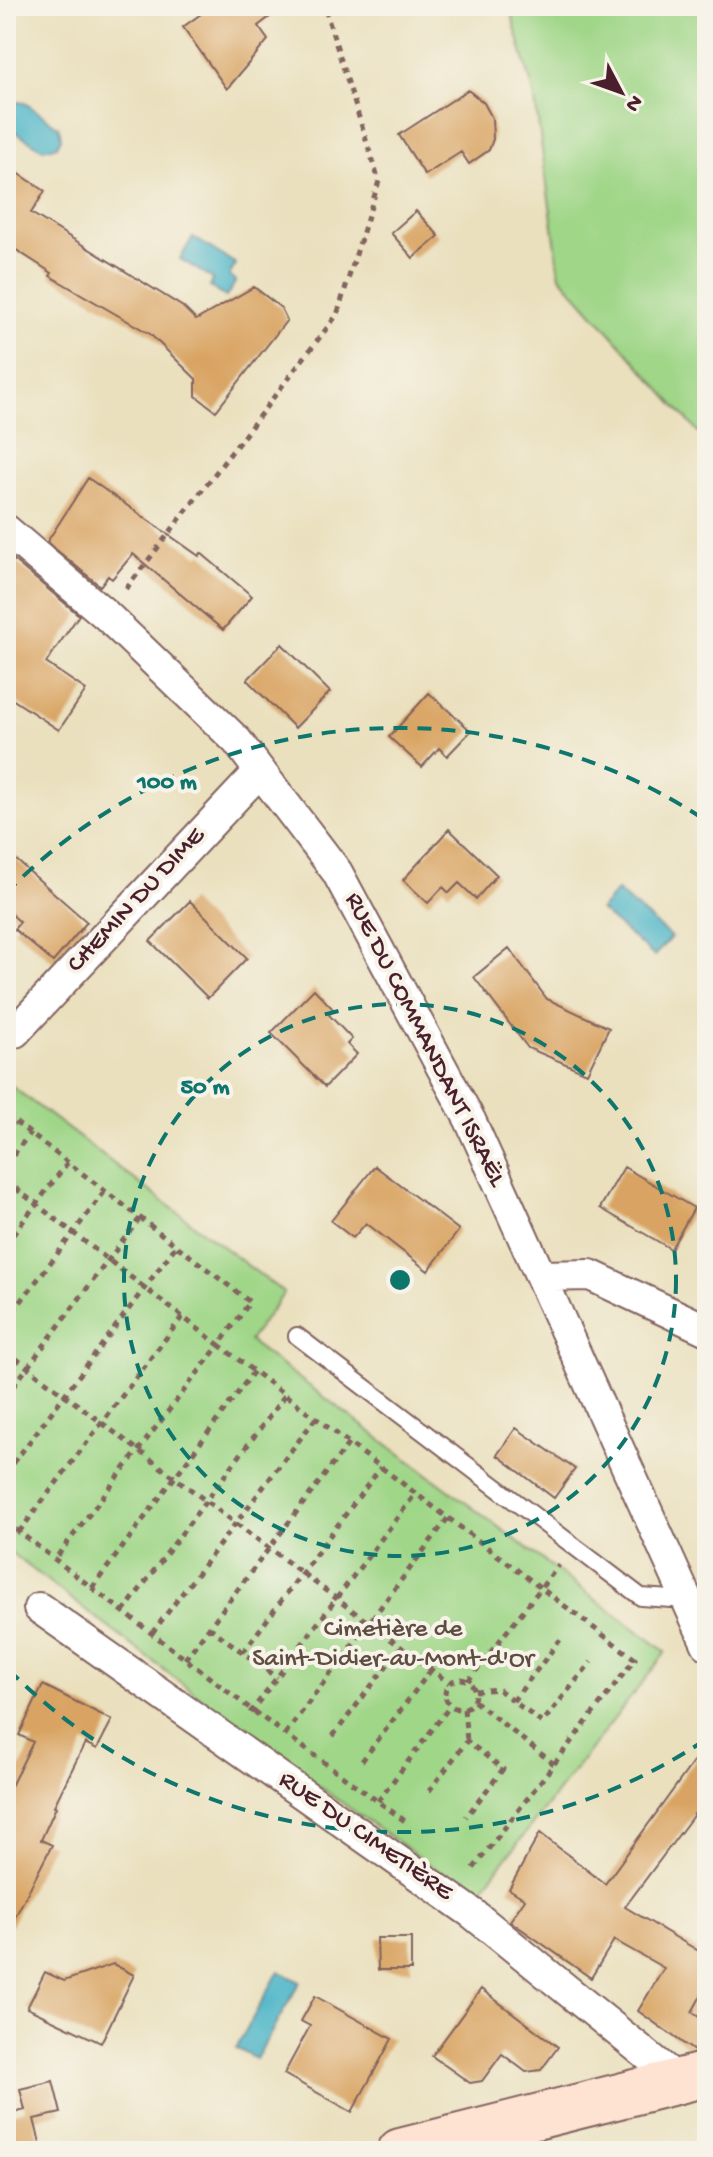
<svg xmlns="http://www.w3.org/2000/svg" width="713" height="2157" viewBox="0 0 713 2157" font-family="'Gochi Hand',sans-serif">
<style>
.green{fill:#9fd687;stroke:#747a59;stroke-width:2}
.water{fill:#4bb5c8;stroke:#4a6a7a;stroke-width:2}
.building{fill:#d9a463}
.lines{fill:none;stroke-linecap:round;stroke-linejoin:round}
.service-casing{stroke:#82635e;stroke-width:20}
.minor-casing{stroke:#82635e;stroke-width:34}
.secondary-casing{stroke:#82635e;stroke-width:48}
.path{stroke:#82635e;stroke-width:5;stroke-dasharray:6 6;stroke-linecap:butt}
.service{stroke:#fff;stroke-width:16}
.minor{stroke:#fff;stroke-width:30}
.secondary{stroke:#fee3d2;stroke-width:44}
.ring{fill:none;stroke:#0f766e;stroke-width:4;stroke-dasharray:14 10}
.labels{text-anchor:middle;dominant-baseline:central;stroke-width:8;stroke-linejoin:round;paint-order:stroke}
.street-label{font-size:26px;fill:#4a1f2b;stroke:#f7f3e8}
.park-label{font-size:26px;fill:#5f4d42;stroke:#f7f3e8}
.centre{fill:#0f766e;stroke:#f7f3e8;stroke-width:4}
.ring-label{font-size:24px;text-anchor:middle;font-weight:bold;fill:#0f766e;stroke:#f7f3e8;stroke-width:8;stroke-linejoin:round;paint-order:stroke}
</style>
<rect width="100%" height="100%" fill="#f7f3e8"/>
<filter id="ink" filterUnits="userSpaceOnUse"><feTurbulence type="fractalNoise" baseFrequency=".0125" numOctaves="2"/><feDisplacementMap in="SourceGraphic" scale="16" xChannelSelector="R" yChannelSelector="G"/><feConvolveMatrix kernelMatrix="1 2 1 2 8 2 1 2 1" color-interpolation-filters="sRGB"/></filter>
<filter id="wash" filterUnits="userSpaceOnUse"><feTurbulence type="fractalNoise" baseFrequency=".006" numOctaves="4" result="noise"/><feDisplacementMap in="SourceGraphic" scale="32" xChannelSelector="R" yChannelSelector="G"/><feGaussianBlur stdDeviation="1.8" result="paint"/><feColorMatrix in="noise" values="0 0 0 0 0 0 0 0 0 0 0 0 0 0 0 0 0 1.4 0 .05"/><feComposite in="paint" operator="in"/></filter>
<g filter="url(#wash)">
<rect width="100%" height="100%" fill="#eae0be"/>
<path class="green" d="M509,6H707V442L560,276L534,93Z
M6,1082L284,1293L249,1341L666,1652L476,1897L298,1772L6,1549Z"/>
<path class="water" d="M17,102L25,103L59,127L61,138L57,146L43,149L14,131L7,135L6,112Z
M193,237L236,264L229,276L236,281L226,297L210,287L213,279L180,259Z
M617,891L671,937L654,956L600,910Z
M279,1971L300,1982L256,2059L236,2048Z"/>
<g id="blocks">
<path class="building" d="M212,6H284L258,26L268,40L227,89L183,27Z
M468,90L484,103L492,118L493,139L489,150L469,164L461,152L425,175L399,135Z
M6,165L45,191L31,213L183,307L196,320L254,287L281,308L287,320L216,411L196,396V379L150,334L50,276L52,273L10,246L6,253Z
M416,211L439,236L413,258L391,233Z
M88,478L199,556L201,553L252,596L223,630L133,554L112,579L108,576L100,586L47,542Z
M6,554L79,615L46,663L86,690L59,730L6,695Z
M282,644L330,692L295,728L247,680Z
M429,693L471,731L447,756L439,748L422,767L389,737Z
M449,829L497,875L476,899L459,883L449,893L443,887L428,903L403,880Z
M6,851L87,922L53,962L14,929L20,922L6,909Z
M190,901L247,958L208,998L150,941Z
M509,948L547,999L609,1028L587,1073L528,1048L474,977Z
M314,989L333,1009L329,1015L352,1039L347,1044L357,1054L325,1087L271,1033Z
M375,1166L459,1230L428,1271L366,1223L353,1238L331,1221Z
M624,1167L694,1208L671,1249L600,1208Z
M516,1428L575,1469L554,1498L497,1455Z
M43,1685L112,1720L97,1749L85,1743L54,1806L56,1807L41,1840L52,1845L6,1935V1796L33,1742L19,1735Z
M707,1743V1797L625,1907L707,1956V1985L692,2012L707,2023V2050L694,2051L638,2011L664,1968L614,1940L591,1978L510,1921L525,1899L509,1889L540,1833L605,1884Z
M377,1938H411V1970H378Z
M113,1964L134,1975L101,2043L27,2008L45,1972L64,1981Z
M481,1989L558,2047L541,2070L526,2072L502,2054L482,2081L470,2083L432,2056Z
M315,1996L392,2039L352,2112L284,2074L310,2026L301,2021Z
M53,2081L61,2113L34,2119L42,2151H6V2115L25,2110L20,2089Z"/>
</g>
</g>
<g filter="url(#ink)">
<use href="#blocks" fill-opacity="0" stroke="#82635e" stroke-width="2"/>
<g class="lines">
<defs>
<path id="service" d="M297,1336L641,1597L687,1600"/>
<path id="minor" d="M6,530L106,615L237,741L337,872L470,1120L707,1644
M15,1032L260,771
M541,1276L590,1275L707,1330
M39,1608L472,1913L679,2081"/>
<path id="secondary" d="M400,2151L707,2074"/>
</defs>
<use href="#service" class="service-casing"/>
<use href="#minor" class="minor-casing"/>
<use href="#secondary" class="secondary-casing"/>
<path class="path" d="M126,589L337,315L379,181L324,6
M6,1115L250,1302L219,1345L635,1659L473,1869L469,1866
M6,1165L30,1133
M6,1181L219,1345L55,1559
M6,1244L68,1162
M6,1321L105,1191
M6,1351L449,1683
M6,1396L140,1218
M6,1473L176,1246
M6,1522L252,1710L405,1821
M19,1532L182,1317
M92,1588L254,1371
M123,1612L285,1395
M209,1627L277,1678
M152,1633L316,1418
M243,1652L381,1467
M185,1659L349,1443
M445 1694a15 15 0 1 1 30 0a15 15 0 1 1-30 0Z
M468,1681L559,1565
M475,1691L498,1689L542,1723L591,1662
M474,1701L554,1764
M513,1701L560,1640
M464,1709L467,1741
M250,1713L416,1493
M285,1734L448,1518
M333,1736L401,1647
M362,1761L431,1670
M429,1791L467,1741L503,1769L466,1817
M378,1801L450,1706"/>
<use href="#service" class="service"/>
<use href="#minor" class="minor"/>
<use href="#secondary" class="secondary"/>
</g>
</g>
<g class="ring">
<circle cx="400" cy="1280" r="276"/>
<path d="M705 1740A552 552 0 0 1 6 1667M6 893A552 552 0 0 1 705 820"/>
</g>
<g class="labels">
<g class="street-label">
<text transform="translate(137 901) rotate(-47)">CHEMIN DU DIME</text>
<text transform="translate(424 1040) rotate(63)">RUE DU COMMANDANT ISRAËL</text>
<text transform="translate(365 1837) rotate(35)">RUE DU CIMETIÈRE</text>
</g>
<g class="park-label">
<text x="393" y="1630">Cimetière de<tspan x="393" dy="30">Saint-Didier-au-Mont-d'Or</tspan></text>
</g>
</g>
<circle cx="400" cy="1280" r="12" class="centre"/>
<g class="ring-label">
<text x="167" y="788">100 m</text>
<text x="205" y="1093">50 m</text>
</g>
<rect width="713" height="2157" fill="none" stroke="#f7f3e8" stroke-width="32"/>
<g transform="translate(621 92) rotate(131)" stroke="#f7f3e8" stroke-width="6" paint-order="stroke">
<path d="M0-6L14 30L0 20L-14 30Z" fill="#4a1f2b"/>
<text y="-12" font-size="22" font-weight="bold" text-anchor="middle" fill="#4a1f2b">N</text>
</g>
</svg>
